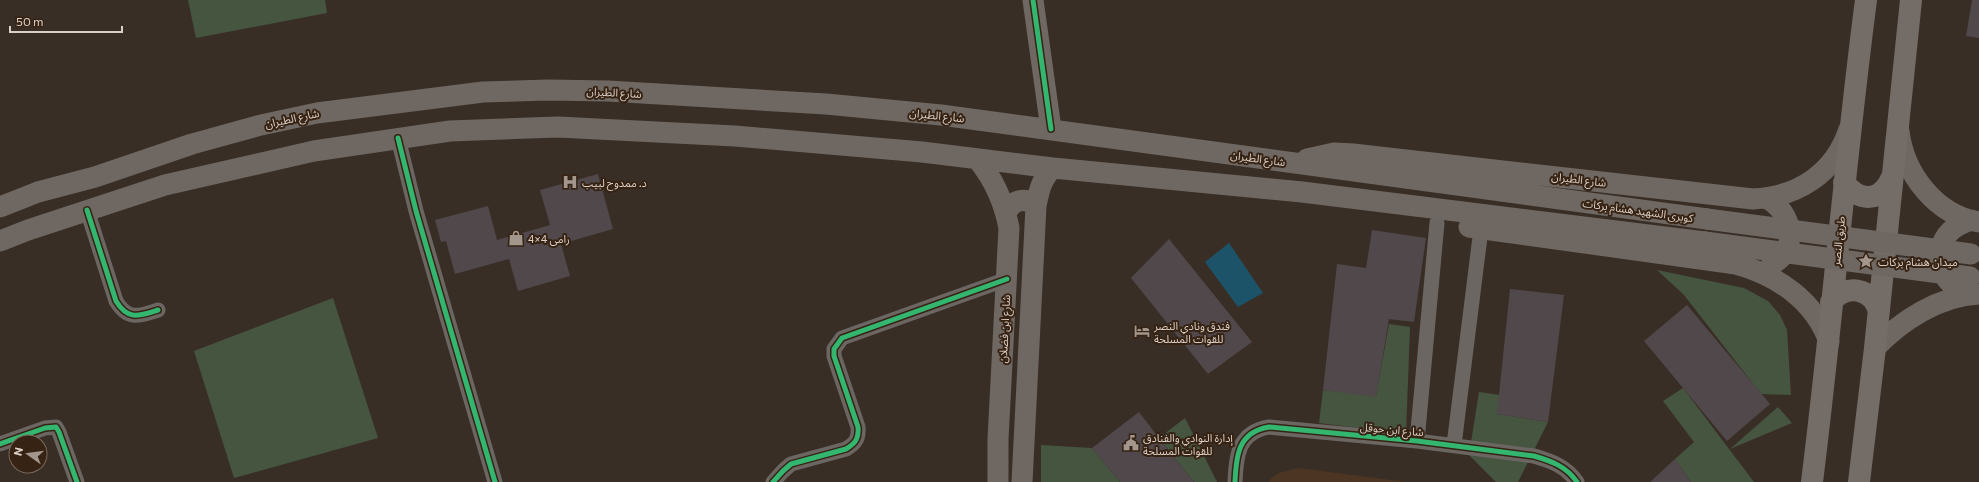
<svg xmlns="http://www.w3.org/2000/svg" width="1979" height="482" viewBox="0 0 1979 482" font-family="Commissioner,'Noto Sans Arabic',sans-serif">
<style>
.built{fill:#4c3522}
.green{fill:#455540}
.water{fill:#1c5368}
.building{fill:#50484a}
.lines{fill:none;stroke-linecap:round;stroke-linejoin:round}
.street{stroke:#6b6662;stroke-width:15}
.secondary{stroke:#6f6862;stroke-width:21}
.highway{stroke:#746c66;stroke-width:22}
.secondary-bridge{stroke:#6f6862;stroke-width:21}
.cycleway-casing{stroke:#362314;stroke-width:8}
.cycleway{stroke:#33b770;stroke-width:5}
.labels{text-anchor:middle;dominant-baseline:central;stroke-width:4;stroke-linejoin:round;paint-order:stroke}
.street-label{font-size:11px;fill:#dccfc5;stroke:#362314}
.poi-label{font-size:11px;fill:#dccfc5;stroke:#362314;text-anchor:start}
</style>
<rect width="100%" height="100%" fill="#392e26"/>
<path class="built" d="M1298,468L1399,481L1406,482H1269L1271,478L1279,473Z"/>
<path class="green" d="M188,0H325L327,13L196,38Z
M1657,270L1744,288L1768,301L1780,315L1787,330L1791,395L1761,394L1684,295Z
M333,298L378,438L234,478L194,351Z
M1389,324L1410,327L1406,434L1319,423L1323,390L1376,396Z
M1683,388L1754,482H1691L1675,459L1694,442L1663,401Z
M1479,392L1500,395L1497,414L1548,422L1518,482H1496L1469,455Z
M1778,407L1792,423L1730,449Z
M1185,418L1217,482H1194L1159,438Z
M1041,445L1092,448L1120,482H1041Z"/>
<path class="water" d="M1229,243L1263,293L1238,307L1205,262Z"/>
<path class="building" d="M1972,0H1979V38L1966,36Z
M598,174L613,229L561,244L570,276L518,291L509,259L455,274L446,241L441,242L435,220L488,206L497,240L550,225L540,190Z
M1372,230L1426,238L1414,322L1389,319L1376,397L1323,390L1337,264L1366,268Z
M1169,239L1252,342L1208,374L1131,278Z
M1510,289L1564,295L1548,422L1497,414Z
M1687,305L1770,404L1727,441L1644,341Z
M1139,412L1159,438L1194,482H1120L1092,448Z
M1675,459L1691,482H1650Z"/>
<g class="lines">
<path class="street" d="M398,138L416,211L495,482
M87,210L116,301C128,321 139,316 158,310
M1417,441L1437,223
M0,444L45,428L56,427L59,432L77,482
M1454,445L1481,229
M773,482L783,471L791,464L846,449C856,443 859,438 858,427L834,356V349L842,338L1007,279
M1235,482C1236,456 1238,432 1269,427L1417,441L1534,456C1551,461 1566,466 1577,482"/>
<path class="secondary" d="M1033,0L1051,129
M1899,131C1904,174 1936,215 1979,222
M1307,159L1334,153L1353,154L1753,199C1798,197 1835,173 1849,129
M978,160C995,181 1004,202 1009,228L998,439V482
M1766,198C1792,211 1801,249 1771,265
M0,207L38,192L95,177L192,144L261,125L317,113L483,92L548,90L608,91L826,104L941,115L1707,219
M1006,214C1011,200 1025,196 1036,206
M1469,227L1736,264C1777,275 1815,301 1829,342
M0,241L28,230L165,185L314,151L450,131L558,127L735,136L922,152L1053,168L1302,192L1705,242
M1954,286C1938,274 1936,250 1947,235C1953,227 1962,223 1971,220
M1875,348C1902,320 1939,296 1979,294
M1022,482L1036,206C1039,191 1041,179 1053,168"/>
<path class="highway" d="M1844,183C1860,202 1881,203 1892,177
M1831,302C1846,283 1872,288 1879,311
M1812,482C1832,322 1845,160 1866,0
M1859,482L1875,348L1911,0"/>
<path class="secondary-bridge" d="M1707,219L1971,254
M1705,242L1970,277"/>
<defs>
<path id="cycleway" d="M1033,0L1051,129
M398,138L416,211L495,482
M87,210L116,301C128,321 139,316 158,310
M0,444L45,428L56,427L59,432L77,482
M773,482L783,471L791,464L846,449C856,443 859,438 858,427L834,356V349L842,338L1007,279
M1235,482C1236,456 1238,432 1269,427L1417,441L1534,456C1551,461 1566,466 1577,482"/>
</defs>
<use href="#cycleway" class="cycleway-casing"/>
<use href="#cycleway" class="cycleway"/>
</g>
<defs>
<symbol id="hospital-bare" viewBox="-9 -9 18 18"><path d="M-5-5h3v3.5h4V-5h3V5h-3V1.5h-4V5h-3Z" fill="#a3978d" stroke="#362314" stroke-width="2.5" paint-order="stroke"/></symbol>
<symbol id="shop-bare" viewBox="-9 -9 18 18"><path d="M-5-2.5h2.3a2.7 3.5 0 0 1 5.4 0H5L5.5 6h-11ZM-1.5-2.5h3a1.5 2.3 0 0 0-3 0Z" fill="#a3978d" stroke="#362314" stroke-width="2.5" paint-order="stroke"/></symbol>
<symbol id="sight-bare" viewBox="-9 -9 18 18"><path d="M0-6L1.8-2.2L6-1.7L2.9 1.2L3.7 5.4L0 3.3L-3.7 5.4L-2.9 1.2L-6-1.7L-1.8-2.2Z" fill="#a3978d" stroke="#362314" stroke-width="2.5" paint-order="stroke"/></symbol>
<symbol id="hotel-bare" viewBox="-9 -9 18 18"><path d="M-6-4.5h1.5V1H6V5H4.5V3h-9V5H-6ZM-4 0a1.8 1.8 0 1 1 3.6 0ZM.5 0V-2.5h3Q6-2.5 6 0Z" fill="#a3978d" stroke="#362314" stroke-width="2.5" paint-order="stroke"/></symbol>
<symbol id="civic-bare" viewBox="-9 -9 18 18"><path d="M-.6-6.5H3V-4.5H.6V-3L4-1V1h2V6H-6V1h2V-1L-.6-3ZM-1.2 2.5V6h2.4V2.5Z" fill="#a3978d" stroke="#362314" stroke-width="2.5" paint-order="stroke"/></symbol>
</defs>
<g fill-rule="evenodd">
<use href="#hospital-bare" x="559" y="171" width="22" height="22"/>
<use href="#shop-bare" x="505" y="227" width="22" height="22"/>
<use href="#sight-bare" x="1855" y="250" width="22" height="22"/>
<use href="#hotel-bare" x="1131" y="320" width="22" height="22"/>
<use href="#civic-bare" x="1120" y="432" width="22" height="22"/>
</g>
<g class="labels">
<g class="street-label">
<text transform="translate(614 92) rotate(3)">شارع الطيران</text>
<text transform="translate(937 115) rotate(6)">شارع الطيران</text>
<text transform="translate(292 118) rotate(-12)">شارع الطيران</text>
<text transform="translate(1258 158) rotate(8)">شارع الطيران</text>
<text transform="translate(1579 179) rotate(7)">شارع الطيران</text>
<text transform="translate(1638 210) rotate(8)">كوبرى الشهيد هشام بركات</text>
<text transform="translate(1838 241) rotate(-84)">طريق النصر</text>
<text transform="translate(1004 329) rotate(-87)">شارع ابن فضلان</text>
<text transform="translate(1392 429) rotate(5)">شارع ابن حوقل</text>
</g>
<g class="poi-label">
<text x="582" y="182">د. ممدوح لبيب</text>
<text x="528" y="238">رامى 4×4</text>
<text x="1878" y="261">ميدان هشام بركات</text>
<text x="1154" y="325">فندق ونادي النصر<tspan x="1154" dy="13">للقوات المسلحة</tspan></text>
<text x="1143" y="437">إدارة النوادي والفنادق<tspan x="1143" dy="13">للقوات المسلحة</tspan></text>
</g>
</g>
<g transform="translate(28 454) rotate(284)"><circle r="19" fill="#362314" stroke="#78685b"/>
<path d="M0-3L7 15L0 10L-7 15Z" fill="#a3978d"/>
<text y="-6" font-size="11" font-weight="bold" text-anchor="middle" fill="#dccfc5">N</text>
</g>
<path d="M10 26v6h112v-6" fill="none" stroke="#dccfc5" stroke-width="2"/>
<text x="16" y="26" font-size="12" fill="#dccfc5" stroke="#362314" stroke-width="3" paint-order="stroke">50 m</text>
</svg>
